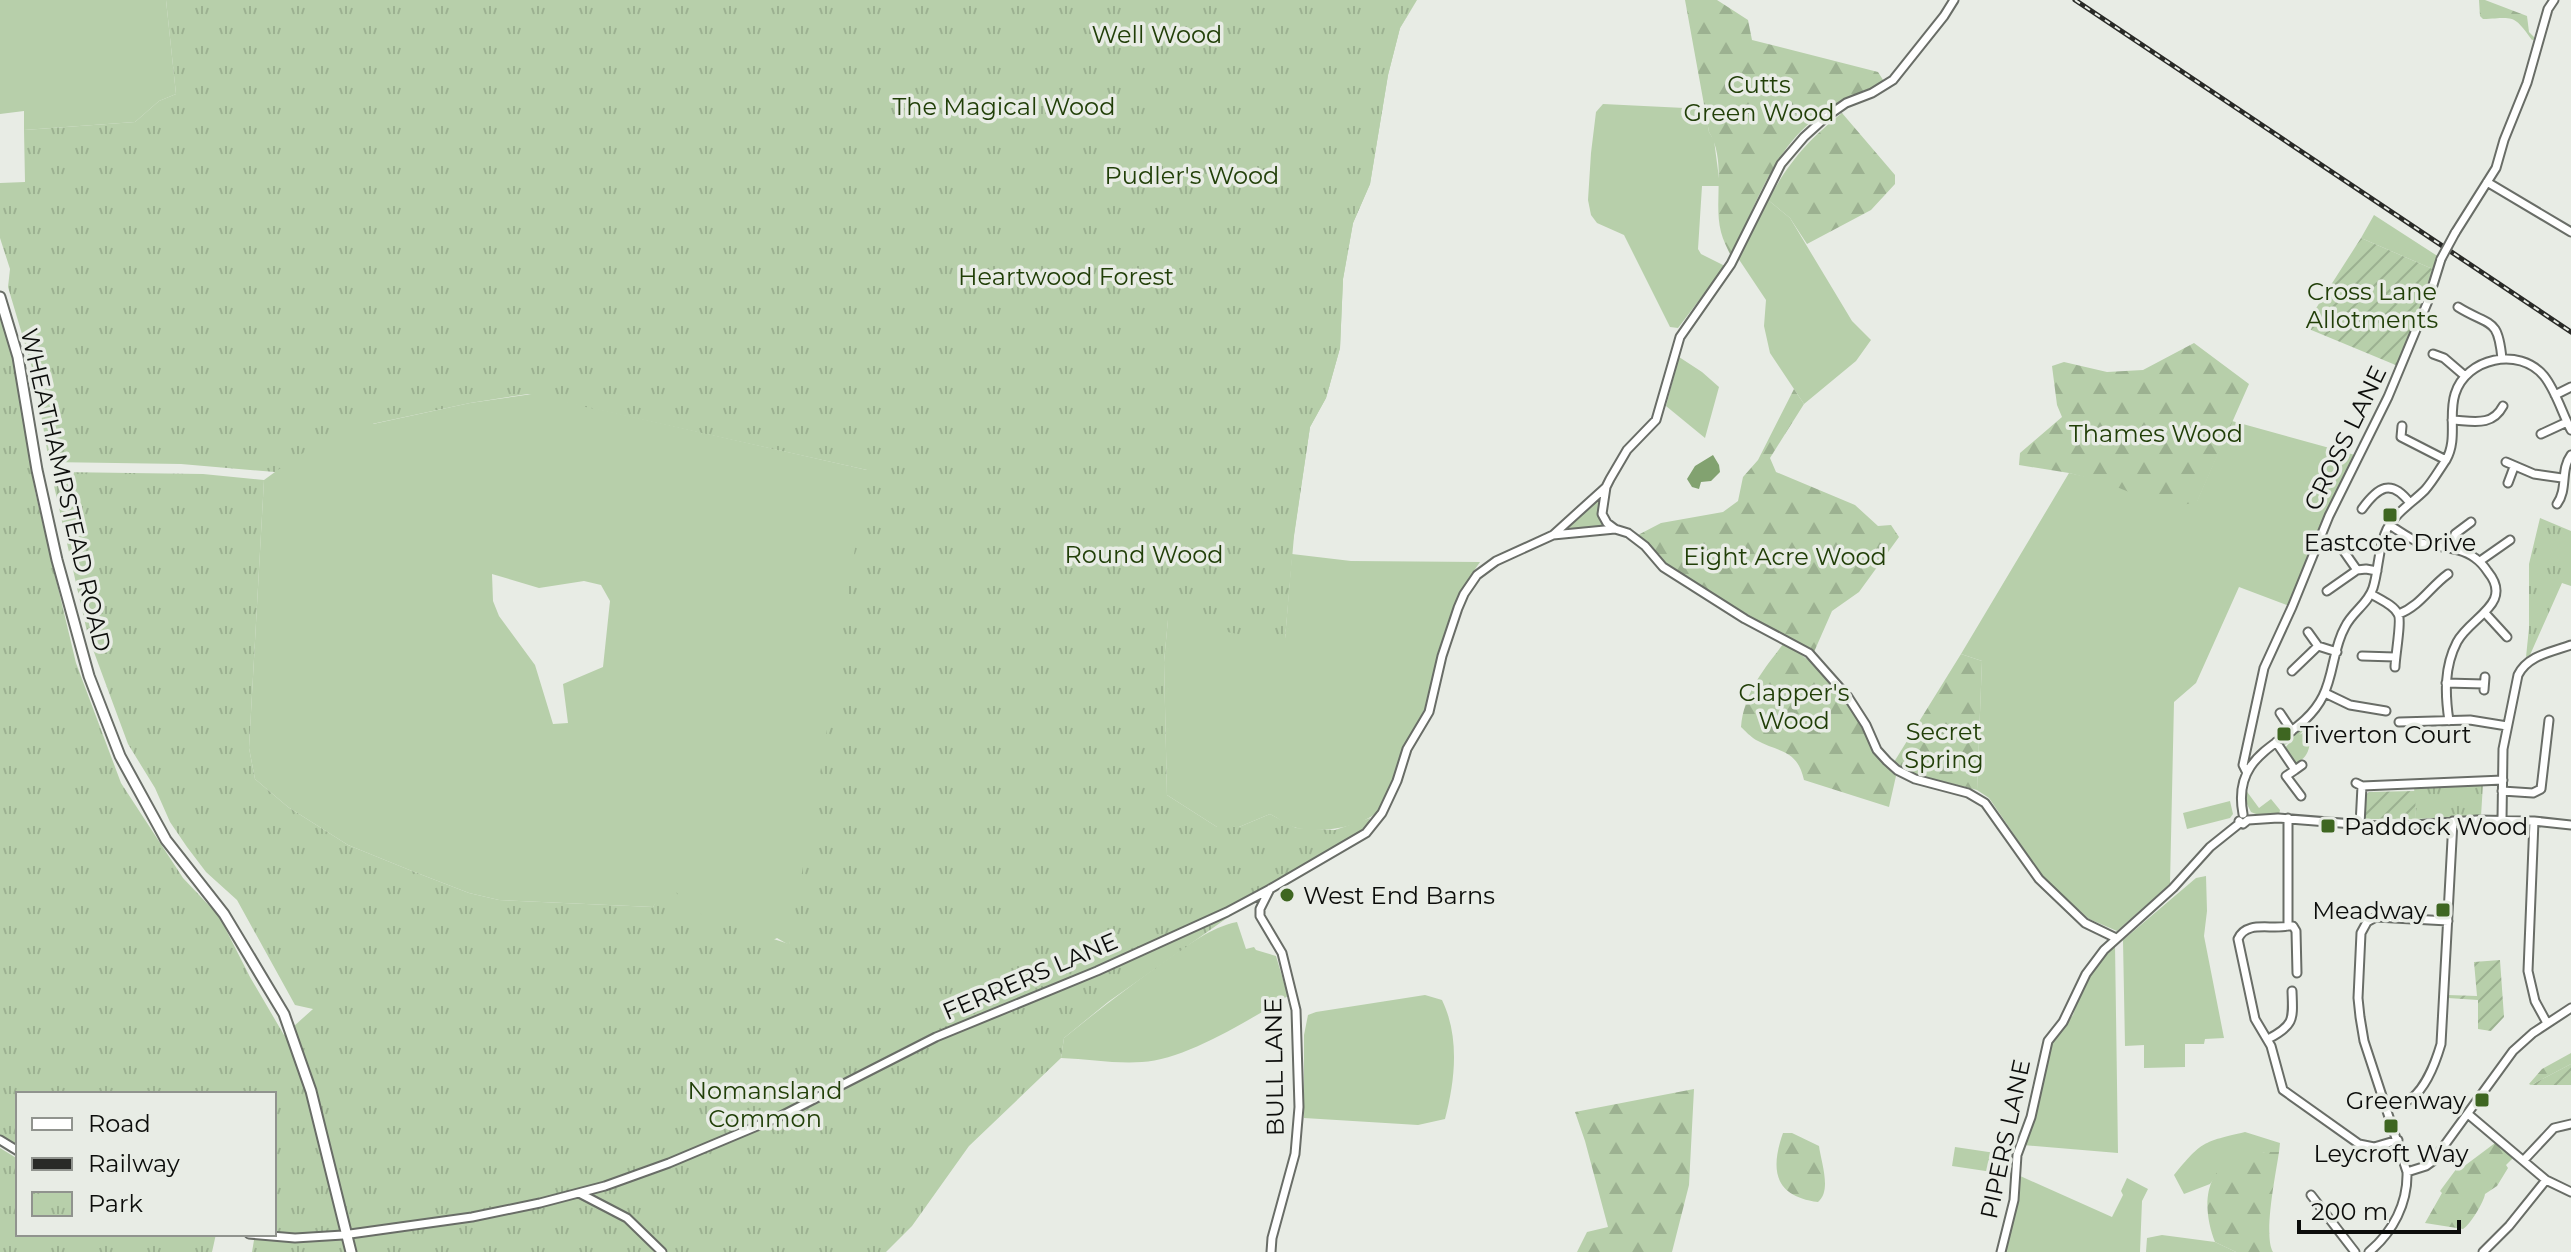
<svg xmlns="http://www.w3.org/2000/svg" width="2571" height="1252" viewBox="0 0 2571 1252" font-family="Montserrat,sans-serif">
<style>
.grass{fill:#b7cfaa;fill-rule:evenodd}
.forest{fill:url(#forest-firs)}
.park{fill:url(#park-tufts)}
.garden{fill:url(#garden-furrows)}
.water{fill:#82a270}
.lines{fill:none;stroke-linecap:round;stroke-linejoin:round}
.minor-casing{stroke:#696d67;stroke-width:11}
.major-casing{stroke:#696d67;stroke-width:13}
.minor{stroke:#fff;stroke-width:7}
.major{stroke:#fff;stroke-width:9}
.rail-casing{stroke:#292a27;stroke-width:5}
.rail{stroke:#e8ece5;stroke-width:2;stroke-dasharray:6;stroke-linecap:butt}
.minor-bridge-casing{stroke:#696d67;stroke-width:11;stroke-linecap:butt}
.minor-bridge{stroke:#fff;stroke-width:7}
.poi-dot{fill:#3e6621;stroke:#e8ece5;stroke-width:3}
.labels{text-anchor:middle;dominant-baseline:central;stroke-width:7;stroke-linejoin:round;paint-order:stroke}
.park-label{font-size:24px;fill:#213f08;stroke:#e8ece5}
.street-label{font-size:24px;fill:#0c0d0b;stroke:#e8ece5}
.poi-label{font-size:24px;fill:#0c0d0b;stroke:#e8ece5;text-anchor:start}
</style>
<defs>
<pattern id="forest-firs" width="22" height="20" patternUnits="userSpaceOnUse" patternTransform="scale(2)"><rect width="22" height="20" fill="#b7cfaa"/><path d="M5 1l3.5 6h-7zM16 11l3.5 6h-7z" fill="#9cb191"/></pattern>
<pattern id="park-tufts" width="24" height="20" patternUnits="userSpaceOnUse" patternTransform="scale(2)"><rect width="24" height="20" fill="#b7cfaa"/><path d="M3 7l-1-3M5 7V3M7 7l1-3M15 17l-1-3M17 17v-4M19 17l1-3" fill="none" stroke="#9cb191"/></pattern>
<pattern id="garden-furrows" width="10" height="10" patternUnits="userSpaceOnUse" patternTransform="scale(2)"><rect width="10" height="10" fill="#b7cfaa"/><path d="M-1 1l2-2M0 10L10 0M9 11l2-2" fill="none" stroke="#9cb191"/></pattern>
</defs>
<rect width="100%" height="100%" fill="#e8ece5"/>
<path class="grass" d="M0,0H166L176,94L159,101L135,122L24,130V111L0,114Z
M1417,0L1400,28L1388,75L1370,184L1353,223L1343,279L1340,348L1326,398L1310,427L1293,541L1251,535L1285,639L1292,554L1351,561L1480,562C1444,611 1444,656 1425,711C1420,726 1407,738 1401,753C1394,772 1392,795 1379,810C1363,828 1319,833 1297,828C1288,826 1278,818 1270,814L1239,827H1217L1167,795L1164,662L1168,619L1184,622L1229,301Z
M1603,104L1705,109L1709,132L1714,140L1720,186H1702L1698,249L1701,254L1725,266L1678,328L1670,327L1624,235L1597,223L1591,215L1588,200L1591,153L1596,112Z
M1768,200L1790,218L1852,321L1871,340L1856,361L1804,404L1770,353L1764,326L1766,300L1738,258L1750,229Z
M2374,215L2439,257L2435,270L2361,238Z
M424,273L373,424L470,403L532,394L867,470L880,614L789,945L777,938L579,1038L658,900L653,907L499,900L469,893L412,871L348,845L288,807L255,779L249,748L264,480L275,472L272,462ZM492,574L539,588L584,581L601,585L610,601L603,667L563,684L568,723L553,724L535,665L499,616L493,601Z
M1679,357L1702,372L1719,387L1705,438L1666,406Z
M2232,421L2355,455L2289,606L2239,587L2196,683L2174,702L2170,884L2117,931L2089,919L2043,877L1989,798L1977,790L1982,661L1961,654L2069,473L2197,501Z
M1601,495L1607,527L1558,532Z
M2310,720V724L2299,735L2310,729C2310,745 2311,756 2295,764L2284,749L2291,741L2283,746V744Z
M2245,789L2259,808L2271,799L2280,810L2279,815L2263,817L2251,812L2244,798Z
M2230,801L2233,814L2230,818L2187,829L2183,813Z
M2206,876L2207,911L2204,936L2224,1038L2205,1039L2204,1044H2185V1067L2144,1068V1045L2125,1046L2123,940L2196,878Z
M1237,922L1246,949L1254,947L1256,950L1276,956L1288,996C1251,1019 1185,1060 1142,1062C1116,1064 1088,1059 1061,1058L1064,1038C1097,1011 1130,986 1165,961C1187,946 1211,927 1237,922Z
M2115,944L2118,1153L2023,1145L2038,1105L2048,1051L2053,1040L2073,1015L2082,988L2088,976Z
M1425,995L1442,1000C1460,1037 1455,1081 1445,1119L1418,1125L1304,1118V1035L1308,1015L1316,1012Z
M2245,1132L2280,1143L2279,1152H2265L2222,1168L2210,1184L2184,1194L2174,1175C2202,1141 2203,1142 2245,1132Z
M1955,1147L2002,1154L1999,1173L1952,1166Z
M2018,1175L2112,1217L2123,1195L2121,1191L2127,1178L2148,1189L2142,1201L2140,1252H2004Z
M2162,1235L2215,1242L2236,1252H2146L2147,1238Z"/>
<path class="forest" d="M1685,0H1717L1748,20L1752,40L1878,72L1885,83C1863,93 1839,102 1819,116C1774,147 1754,209 1731,256C1727,248 1723,240 1721,232C1713,201 1727,161 1709,132Z
M2479,0H2485L2527,16L2529,32L2536,39L2532,40C2513,13 2513,18 2483,19L2480,16Z
M1842,113L1895,175V184L1871,210L1807,244L1790,218L1768,200C1790,161 1807,141 1842,113Z
M2194,343L2249,384L2197,502L2168,508L2107,483L2069,473L2019,465L2020,453L2062,417L2057,405L2052,366L2064,362L2107,372L2143,370Z
M1794,389L1804,404L1770,458L1776,472L1855,505L1878,526L1891,525L1899,537L1859,592L1832,611L1814,652L1774,633L1661,563L1636,536L1661,523L1723,512L1738,501L1743,477L1758,460Z
M1784,643C1806,657 1829,675 1845,697C1865,725 1869,751 1896,776L1889,807L1804,780C1797,749 1780,753 1756,740C1751,737 1745,731 1741,727C1744,693 1763,670 1784,643Z
M1961,654L1982,661L1977,790L1910,773L1894,762Z
M2571,1053V1064L2531,1085L2529,1084L2542,1069Z
M1694,1089L1689,1185L1672,1252H1577L1587,1232L1608,1227L1585,1141L1575,1112Z
M1783,1133H1792L1819,1146C1821,1162 1832,1191 1818,1202C1774,1196 1770,1170 1783,1133Z
M2495,1143L2514,1157L2506,1165L2508,1168L2497,1186L2485,1194C2484,1202 2470,1225 2463,1229L2425,1223L2442,1193L2440,1191L2457,1168L2459,1170Z
M2265,1152H2279C2276,1173 2263,1235 2273,1252H2236L2215,1242C2204,1214 2201,1175 2234,1158C2242,1154 2255,1154 2265,1152Z"/>
<path class="park" d="M166,0H1417L1400,28L1388,75L1370,184L1353,223L1343,279L1340,348L1326,398L1310,427L1294,536L1285,639L1282,643L1168,620L1164,662L1167,795L1217,827H1239L1270,814L1296,828L1335,830L1370,818L1364,833L1288,875L1108,1002L1064,1038L1061,1058L969,1146L912,1226L886,1252H252L255,1234H274V1094H18V1147L0,1136V312L11,344L35,491L76,663L121,783L183,878L219,916L250,977L284,1035L313,1009L295,1005L237,900L206,872L187,847L170,822L155,788L128,744L88,636L52,477L58,475L59,472L203,474L264,480L249,748L255,779L288,807L348,845L412,871L469,893L499,900L653,907L662,891L669,886L703,916L789,944L822,762L867,470L528,394L470,403L372,424L321,441L275,472L181,464L49,462L35,378L8,287L10,269L0,238V183L25,182L24,130L135,122L159,101L176,94Z
M2540,518L2571,531V586L2562,583L2530,655L2526,657L2529,628V564Z
M2483,784L2481,816L2416,819L2414,787Z
M0,1148L18,1159V1234H216L212,1252H0Z"/>
<path class="garden" d="M2361,238L2435,270L2398,366L2304,327Z
M2415,791L2416,819H2365V796L2369,792Z
M2500,960L2504,1017L2491,1031L2478,1029V1000L2448,998V995L2477,996L2474,962Z
M2571,1064V1085H2531Z"/>
<path class="water" d="M1713,455L1719,465L1720,472L1711,481L1701,482L1699,489L1692,487L1687,479L1695,466Z"/>
<g class="lines">
<defs>
<path id="minor" d="M1954,0L1944,16L1893,80L1872,93L1846,103L1826,117L1804,137L1781,164L1731,264L1680,337L1656,420L1627,450L1610,479L1606,487L1602,514L1607,523L1615,529L1628,533L1645,546L1663,567L1745,619L1809,653L1848,697L1866,725L1877,750L1887,761L1897,770L1915,779L1968,793L1985,803L2039,879L2085,923L2116,938
M2487,182L2571,232
M2455,233L2496,168L2504,140L2527,83L2548,9L2554,0
M2458,307C2490,327 2498,316 2502,359
M2433,354L2444,358L2465,376
M2555,395L2571,387
M2452,420C2473,421 2492,427 2503,406
M2402,426L2401,437L2446,460
M2541,434L2567,422
M2506,462L2534,474L2562,478
M2508,483L2514,467
M2557,504C2568,489 2560,470 2571,455
M2362,509C2378,487 2391,478 2410,503
M2389,525C2398,530 2407,537 2416,541C2435,549 2458,545 2475,558C2481,562 2484,566 2488,572C2514,604 2470,617 2457,642C2444,667 2445,694 2449,721
M1553,535L1615,529
M2452,548L2455,534L2471,522
M2343,550L2357,570L2366,569L2377,571
M2480,561L2510,540
M2327,591L2357,570
M2371,594C2379,599 2394,605 2398,614C2402,620 2395,657 2395,667
M2485,613L2507,637
M2399,614C2420,606 2430,587 2448,574
M2308,632L2318,646L2337,652
M2362,656L2395,657
M2292,671L2318,646
M2446,683L2484,684
M2484,690L2485,677
M2325,693L2350,705L2386,711
M2280,713L2292,731
M2399,722L2470,720L2507,726
M2276,742L2295,770L2302,765
M2295,770L2286,776L2301,796
M2247,773L2243,765L2264,668L2292,607L2329,516L2388,397L2428,301L2441,259
M2356,783L2362,786L2503,780
M2502,791L2533,793L2541,789L2549,720
M2243,814C2230,745 2299,745 2323,696C2334,674 2333,648 2345,627C2352,612 2368,604 2373,588C2379,569 2378,547 2387,529C2396,512 2412,503 2425,490C2433,481 2439,470 2446,460C2458,439 2448,416 2455,394C2466,358 2519,346 2544,376C2556,391 2562,413 2571,430
M2288,818V926H2293L2296,931L2297,973
M2502,820L2503,749L2518,675C2528,655 2552,652 2571,645
M2239,821L2243,824L2248,820L2278,818L2391,827L2477,820L2534,821L2571,825
M2534,821L2528,971L2535,1001L2547,1023
M2360,825L2362,786
M1270,889L1260,909V916L1282,953L1296,1010L1299,1107L1295,1154L1272,1238L1271,1252
M2288,926C2271,930 2246,920 2238,939L2255,1019L2271,1046L2283,1090L2359,1144L2374,1147L2398,1140
M2268,1039C2295,1025 2293,1019 2292,991
M2387,1107C2395,1105 2405,1103 2412,1098C2426,1087 2436,1061 2441,1044L2453,821
M2468,1114L2546,1180L2571,1192
M0,1140L18,1151
M2524,1160L2554,1128L2571,1124
M2407,1172L2426,1166L2433,1161L2513,1051L2533,1033L2571,1008
M579,1193L627,1218L662,1252
M2311,1195L2355,1252
M249,1234L295,1238L343,1235L472,1217L540,1203L605,1186L669,1163L781,1116L936,1037L1097,971L1227,912L1270,889L1366,833L1382,813L1397,781L1407,749L1429,712L1442,656L1458,608L1464,594L1477,575L1496,561L1553,535L1606,487
M2001,1252L2014,1200L2017,1155L2031,1117L2048,1041L2063,1022L2086,974L2104,950L2173,888L2210,847L2240,823
M2369,1252C2393,1232 2408,1203 2407,1172L2364,1041L2360,1017L2358,998L2361,933L2367,922L2376,917L2448,921
M2483,1252L2509,1226L2546,1180"/>
<path id="major" d="M0,297L18,357L37,470L57,560L89,676L120,756L166,840L224,914L284,1014L311,1091L351,1252"/>
</defs>
<use href="#minor" class="minor-casing"/>
<use href="#major" class="major-casing"/>
<use href="#minor" class="minor"/>
<use href="#major" class="major"/>
<defs>
<path id="rail" d="M2075,0L2571,332"/>
</defs>
<use href="#rail" class="rail-casing"/>
<use href="#rail" class="rail"/>
<defs>
<path id="minor-bridge" d="M2441,259L2455,233"/>
</defs>
<use href="#minor-bridge" class="minor-bridge-casing"/>
<use href="#minor-bridge" class="minor-bridge"/>
</g>
<g class="poi-dot">
<rect x="2382" y="507" width="16" height="16" rx="4"/>
<rect x="2276" y="726" width="16" height="16" rx="4"/>
<rect x="2320" y="818" width="16" height="16" rx="4"/>
<circle cx="1287" cy="895" r="8"/>
<rect x="2435" y="902" width="16" height="16" rx="4"/>
<rect x="2474" y="1092" width="16" height="16" rx="4"/>
<rect x="2383" y="1118" width="16" height="16" rx="4"/>
</g>
<g class="labels">
<g class="park-label">
<text x="1157" y="34">Well Wood</text>
<text x="1759" y="84">Cutts<tspan x="1759" dy="28">Green Wood</tspan></text>
<text x="1004" y="106">The Magical Wood</text>
<text x="1192" y="175">Pudler's Wood</text>
<text x="1066" y="276">Heartwood Forest</text>
<text x="2372" y="291">Cross Lane<tspan x="2372" dy="28">Allotments</tspan></text>
<text x="2156" y="433">Thames Wood</text>
<text x="1144" y="554">Round Wood</text>
<text x="1785" y="556">Eight Acre Wood</text>
<text x="1794" y="692">Clapper's<tspan x="1794" dy="28">Wood</tspan></text>
<text x="1944" y="731">Secret<tspan x="1944" dy="28">Spring</tspan></text>
<text x="765" y="1090">Nomansland<tspan x="765" dy="28">Common</tspan></text>
</g>
<g class="street-label">
<text transform="translate(2345 438) rotate(-64)">CROSS LANE</text>
<text transform="translate(66 490) rotate(77)">WHEATHAMPSTEAD ROAD</text>
<text transform="translate(1030 976) rotate(-23)">FERRERS LANE</text>
<text transform="translate(1274 1067) rotate(-91)">BULL LANE</text>
<text transform="translate(2005 1139) rotate(-78)">PIPERS LANE</text>
</g>
<g class="poi-label">
<text x="2390" y="542" text-anchor="middle">Eastcote Drive</text>
<text x="2300" y="734">Tiverton Court</text>
<text x="2344" y="826">Paddock Wood</text>
<text x="1303" y="895">West End Barns</text>
<text x="2427" y="910" text-anchor="end">Meadway</text>
<text x="2466" y="1100" text-anchor="end">Greenway</text>
<text x="2391" y="1153" text-anchor="middle">Leycroft Way</text>
</g>
</g>
<rect x="16" y="1092" width="260" height="144" fill="#e8ece5" stroke="#90938e" stroke-width="2"/>
<rect x="32" y="1118" width="40" height="12" fill="#ffffff" stroke="#90938e" stroke-width="2"/>
<text x="88" y="1132" font-size="24" fill="#0c0d0b">Road</text>
<rect x="32" y="1158" width="40" height="12" fill="#292a27" stroke="#90938e" stroke-width="2"/>
<text x="88" y="1172" font-size="24" fill="#0c0d0b">Railway</text>
<rect x="32" y="1192" width="40" height="24" fill="url(#park-tufts)" stroke="#90938e" stroke-width="2"/>
<text x="88" y="1212" font-size="24" fill="#0c0d0b">Park</text>
<path d="M2299 1220v12h160v-12" fill="none" stroke="#0c0d0b" stroke-width="4"/>
<text x="2311" y="1220" font-size="24" fill="#0c0d0b" stroke="#e8ece5" stroke-width="6" paint-order="stroke">200 m</text>
</svg>
